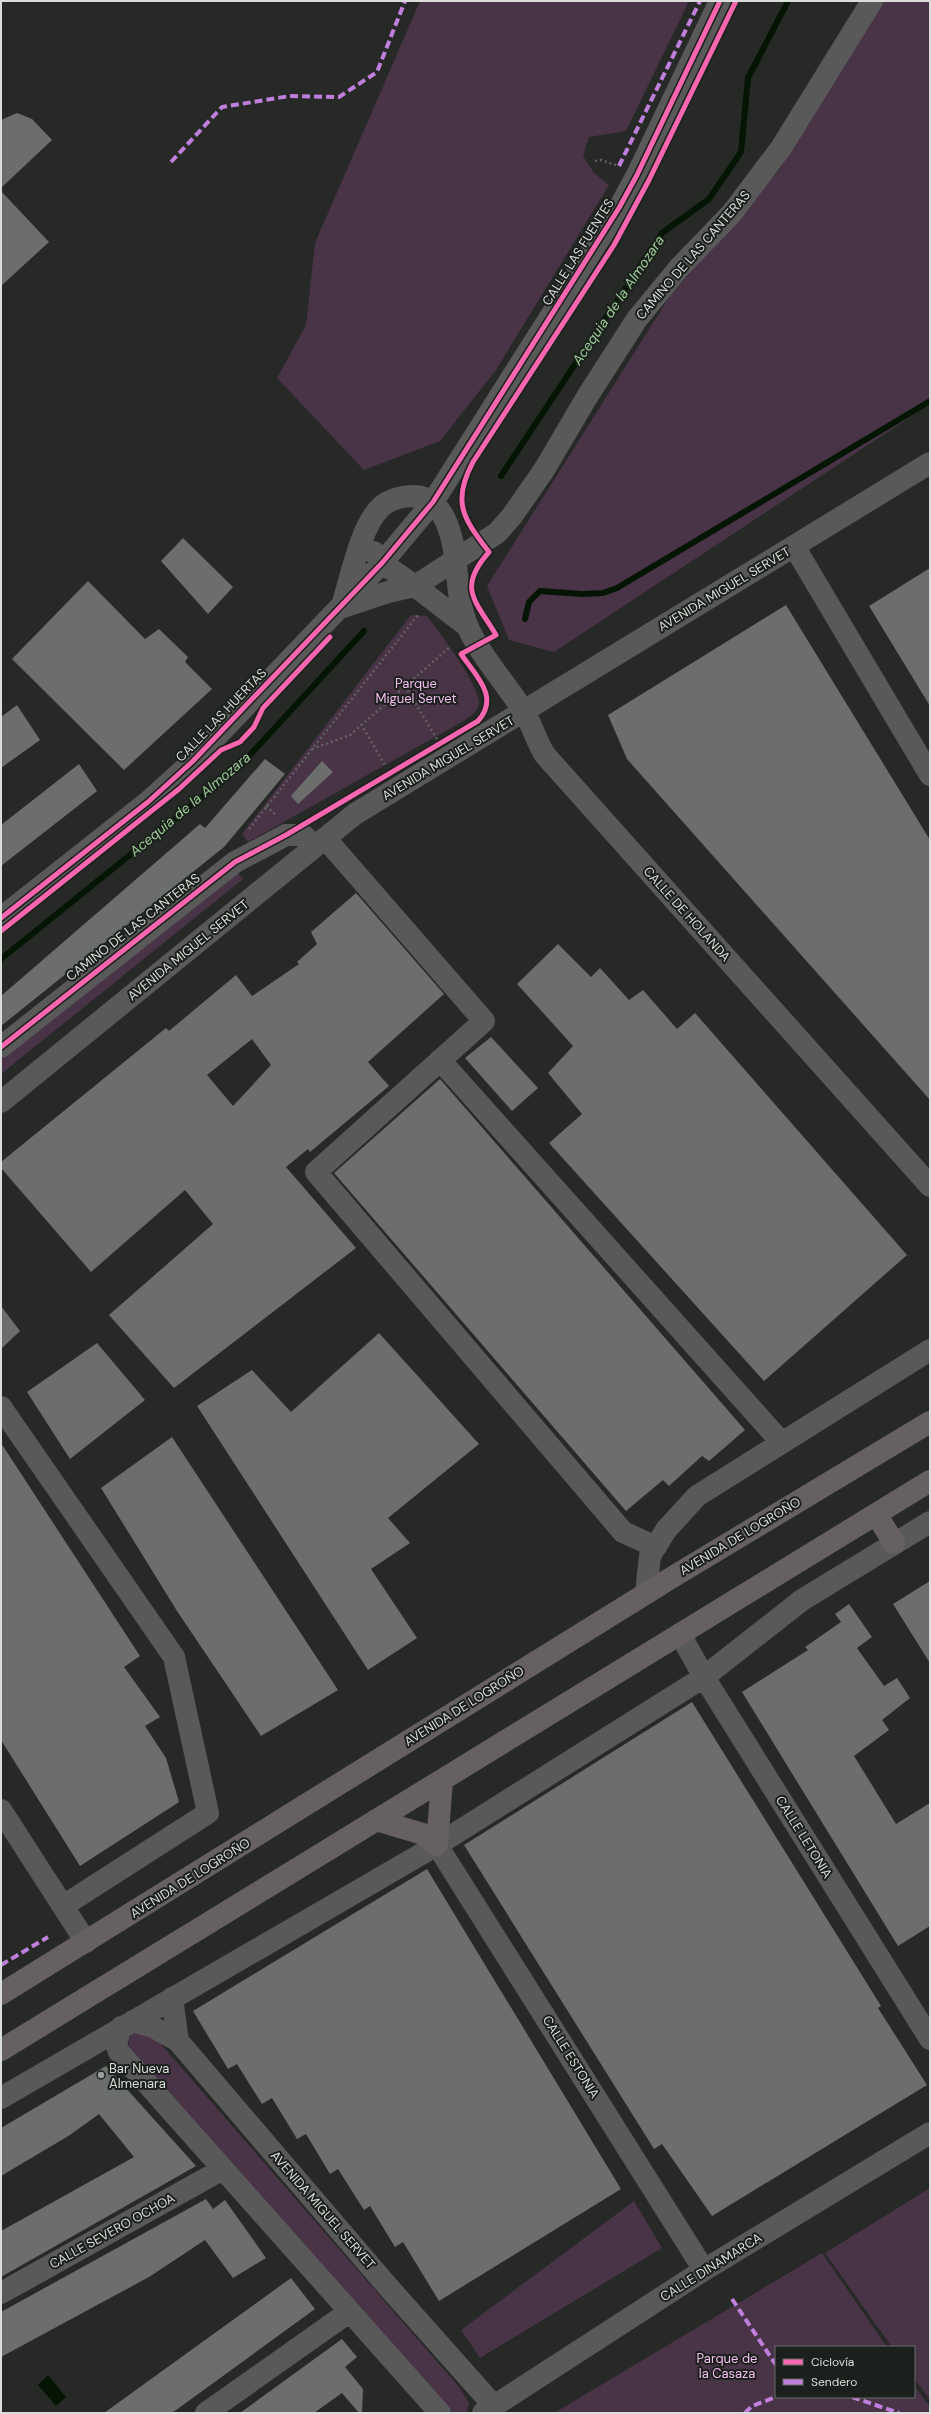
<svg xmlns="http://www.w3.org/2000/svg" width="931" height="2414" viewBox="0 0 931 2414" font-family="'DM Sans',sans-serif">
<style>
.green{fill:#483347}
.water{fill:#041504}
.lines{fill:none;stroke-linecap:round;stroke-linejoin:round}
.stream{stroke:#041504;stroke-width:6}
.building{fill:#6c6e6c;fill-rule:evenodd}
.path{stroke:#616260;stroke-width:2.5;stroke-dasharray:2 3;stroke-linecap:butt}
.minor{stroke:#585958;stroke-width:22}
.highway{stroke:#666065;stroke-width:22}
.quiet{stroke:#c07fdc;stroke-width:4;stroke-dasharray:8 4;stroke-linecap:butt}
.cycleway-casing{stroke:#1c201c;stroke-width:8}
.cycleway{stroke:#f766af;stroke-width:5}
.poi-dot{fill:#9c9e9b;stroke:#1c201c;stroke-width:1.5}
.labels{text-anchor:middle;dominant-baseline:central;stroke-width:4;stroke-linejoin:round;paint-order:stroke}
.street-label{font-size:13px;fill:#dbddda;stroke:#1c201c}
.park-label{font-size:13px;fill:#f3bdf1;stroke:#1c201c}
.poi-label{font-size:13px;fill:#dbddda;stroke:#1c201c;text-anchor:start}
.water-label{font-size:14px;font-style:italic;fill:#9dcf98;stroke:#1c201c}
</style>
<rect width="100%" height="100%" fill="#272927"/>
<path class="green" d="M420,1H689L626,131L589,137L583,156L594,173L609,185L496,370L440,441L364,470L277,378L306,325L315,243Z
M881,1H930V404L554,652L509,640L487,586L670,296L779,170Z
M411,615L427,616C438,630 482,689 479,704C477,713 467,719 460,723L248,842L242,834Z
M233,867L243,879L1,1074V1053Z
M133,2032L155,2037L460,2388L469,2403L467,2412L454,2413L449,2410L130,2049L128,2041Z
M930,2188V2400L914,2378V2347H892L825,2253Z
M634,2201L662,2248L480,2358L461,2330Z
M822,2253L887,2347H776V2397H914V2385L930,2407V2413H554Z"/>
<path class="water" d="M48,2375L66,2397L56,2406L38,2385Z"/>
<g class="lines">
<path class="stream" d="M501,476L662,233L709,199L741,152L748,78L788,1
M525,619L529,602L540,591L582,594L603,593L617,588L930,401
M1,959L239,767L364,631"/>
</g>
<path class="building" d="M17,113L32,119L52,140L1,188V120Z
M1,191L49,242L1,286Z
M183,538L233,587L208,614L161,561Z
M930,568V706L869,606Z
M88,581L145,639L159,629L188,657L185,662L212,689L124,770L12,659Z
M786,605L930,840V1100L627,759L608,715Z
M17,705L40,740L1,768V717Z
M265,759L285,774L224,847L1,1026V996L200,824L205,828Z
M322,761L333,772L298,804L291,796Z
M79,764L97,791L1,866V825Z
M356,893L444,994L368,1062L389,1086L310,1152L308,1149L286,1167L356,1248L174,1388L109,1315L213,1224L185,1190L91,1272L1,1168V1162L166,1028L169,1031L236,975L252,996L299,964L297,962L317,944L311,932ZM252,1039L271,1065L233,1106L207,1075Z
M558,944L591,977L600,968L629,1000L643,990L677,1029L695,1013L907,1255L764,1381L549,1143L582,1114L548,1073L573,1046L517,984Z
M491,1037L538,1088L512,1111L465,1058Z
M440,1079L745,1430L709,1461L702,1456L669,1486L663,1480L626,1511L334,1173Z
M1,1306L20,1331L1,1349Z
M379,1333L479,1444L388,1518L410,1543L371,1569L417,1638L368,1670L197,1406L252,1370L291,1412Z
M97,1343L145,1400L70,1459L27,1392Z
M172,1437L338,1690L261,1736L177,1611L101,1488Z
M1,1443L140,1656L124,1667L160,1717L145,1726L166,1758L179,1802L80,1866L1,1740Z
M930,1581V1663L893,1604Z
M849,1604L872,1637L857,1648L884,1686L897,1678L910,1698L882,1720L889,1730L854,1756L896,1824L930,1803V1926L898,1946L742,1692L808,1650L805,1647L841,1622L835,1614Z
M692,1702L881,2006L878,2008L927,2085L712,2216L662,2144L654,2149L464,1845Z
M427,1869L621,2189L439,2301L403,2242L395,2247L370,2206L364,2210L338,2169L330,2174L306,2134L297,2139L272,2098L262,2104L237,2064L228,2069L193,2011Z
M106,2066L196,2166L1,2277V2231L134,2157L99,2114L70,2135L1,2176V2128Z
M206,2199L213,2209L225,2200L266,2258L233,2278L205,2240L149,2277L1,2357V2312Z
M291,2278L315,2309L172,2413H104Z
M342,2339L357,2357L345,2367L363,2389L362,2413H359L342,2393L314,2413H240Z"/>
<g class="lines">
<path class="path" d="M595,161L601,160L619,166
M405,686L437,739
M361,724L386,767
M312,749L350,735L451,646
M266,806L277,816
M249,829L418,615"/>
<path class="minor" d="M794,546L930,775
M374,552L382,563L415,586L467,626
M343,602C351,577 361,525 381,507C391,498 403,496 415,496C431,496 442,511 447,524C460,556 454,593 467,625C477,651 507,685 522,709C532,723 536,741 545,755L930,1186
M343,607L388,592L415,586L497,533L512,516L544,470L587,397L637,319L679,268L732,213L781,148L872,1
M325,838L484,1021L316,1172L623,1532L656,1547
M1,918L148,802L192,762L382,563L433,502L619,208L637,175L720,1
M1,1047L235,862L286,835H303L315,846
M440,1060L782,1443
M1,1102L355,814L930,463
M1,1407L174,1657L208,1813L63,1906
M646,1593L650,1556L666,1530L697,1496L930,1350
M680,1634L704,1677L930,2039
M1,1810L86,1942
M437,1845L704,2270
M172,1998L178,2041
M133,2021L153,2027L178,2041L383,2281L494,2406
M121,2027L116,2043L119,2052L440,2413
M1,2098L437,1845L704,1677L802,1600L930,1522
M1,2293L223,2169
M206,2413L349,2312
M483,2413L704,2270L930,2133"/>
<path class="highway" d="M876,1514L894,1543
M376,1820L423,1834L437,1845
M437,1845L442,1780
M1,1994L671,1578L930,1422
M1,2050L930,1481"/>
<path class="quiet" d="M171,162L222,107L290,96L339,97L377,72L405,1
M619,166L700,1
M1,1965L48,1937
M732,2299L776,2365
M852,2397L899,2413
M745,2413L752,2406L776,2397"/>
<defs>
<path id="cycleway" d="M1,918L148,802L192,762L382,563L433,502L619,208L637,175L720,1
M1,931L179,789L221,750L240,742L254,727L263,708L330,637
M1,1047L235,862L286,835L478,721C500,697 476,676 461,654L496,635C475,600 457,588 489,552C464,519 451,503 473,462L614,245L649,180L736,1"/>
</defs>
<use href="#cycleway" class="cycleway-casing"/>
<use href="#cycleway" class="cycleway"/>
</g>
<circle class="poi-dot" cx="101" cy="2075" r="4"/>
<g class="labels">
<g class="street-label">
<text transform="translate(578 252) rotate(-58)">CALLE LAS FUENTES</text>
<text transform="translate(693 255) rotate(-49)">CAMINO DE LAS CANTERAS</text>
<text transform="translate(724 589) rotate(-31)">AVENIDA MIGUEL SERVET</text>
<text transform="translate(221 715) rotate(-46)">CALLE LAS HUERTAS</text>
<text transform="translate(448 758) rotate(-31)">AVENIDA MIGUEL SERVET</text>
<text transform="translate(687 914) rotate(48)">CALLE DE HOLANDA</text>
<text transform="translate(133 927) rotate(-38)">CAMINO DE LAS CANTERAS</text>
<text transform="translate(188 950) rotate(-39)">AVENIDA MIGUEL SERVET</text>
<text transform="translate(740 1536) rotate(-31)">AVENIDA DE LOGROÑO</text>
<text transform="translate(464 1706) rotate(-32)">AVENIDA DE LOGROÑO</text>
<text transform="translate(804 1837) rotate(58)">CALLE LETONIA</text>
<text transform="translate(190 1878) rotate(-32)">AVENIDA DE LOGROÑO</text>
<text transform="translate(571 2057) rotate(58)">CALLE ESTONIA</text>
<text transform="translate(323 2210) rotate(49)">AVENIDA MIGUEL SERVET</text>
<text transform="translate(112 2231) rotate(-29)">CALLE SEVERO OCHOA</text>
<text transform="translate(711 2267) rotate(-32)">CALLE DINAMARCA</text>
</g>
<g class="park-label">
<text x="416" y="683">Parque<tspan x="416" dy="15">Miguel Servet</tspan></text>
<text x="727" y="2358">Parque de<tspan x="727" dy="15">la Casaza</tspan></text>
</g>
<g class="poi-label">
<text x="109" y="2068">Bar Nueva<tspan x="109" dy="15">Almenara</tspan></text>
</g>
<g class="water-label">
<text transform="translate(618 300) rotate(-56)">Acequia de la Almozara</text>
<text transform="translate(190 804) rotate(-40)">Acequia de la Almozara</text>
</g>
</g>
<rect width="931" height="2414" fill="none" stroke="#dbddda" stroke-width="4"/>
<rect x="775" y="2346" width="140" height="52" fill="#1c201c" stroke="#686c68"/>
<rect x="783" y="2359" width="20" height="6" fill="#f766af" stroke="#686c68"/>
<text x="811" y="2366" font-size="12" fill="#dbddda">Ciclovía</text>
<rect x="783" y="2379" width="20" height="6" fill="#c07fdc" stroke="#686c68"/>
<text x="811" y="2386" font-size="12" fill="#dbddda">Sendero</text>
</svg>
